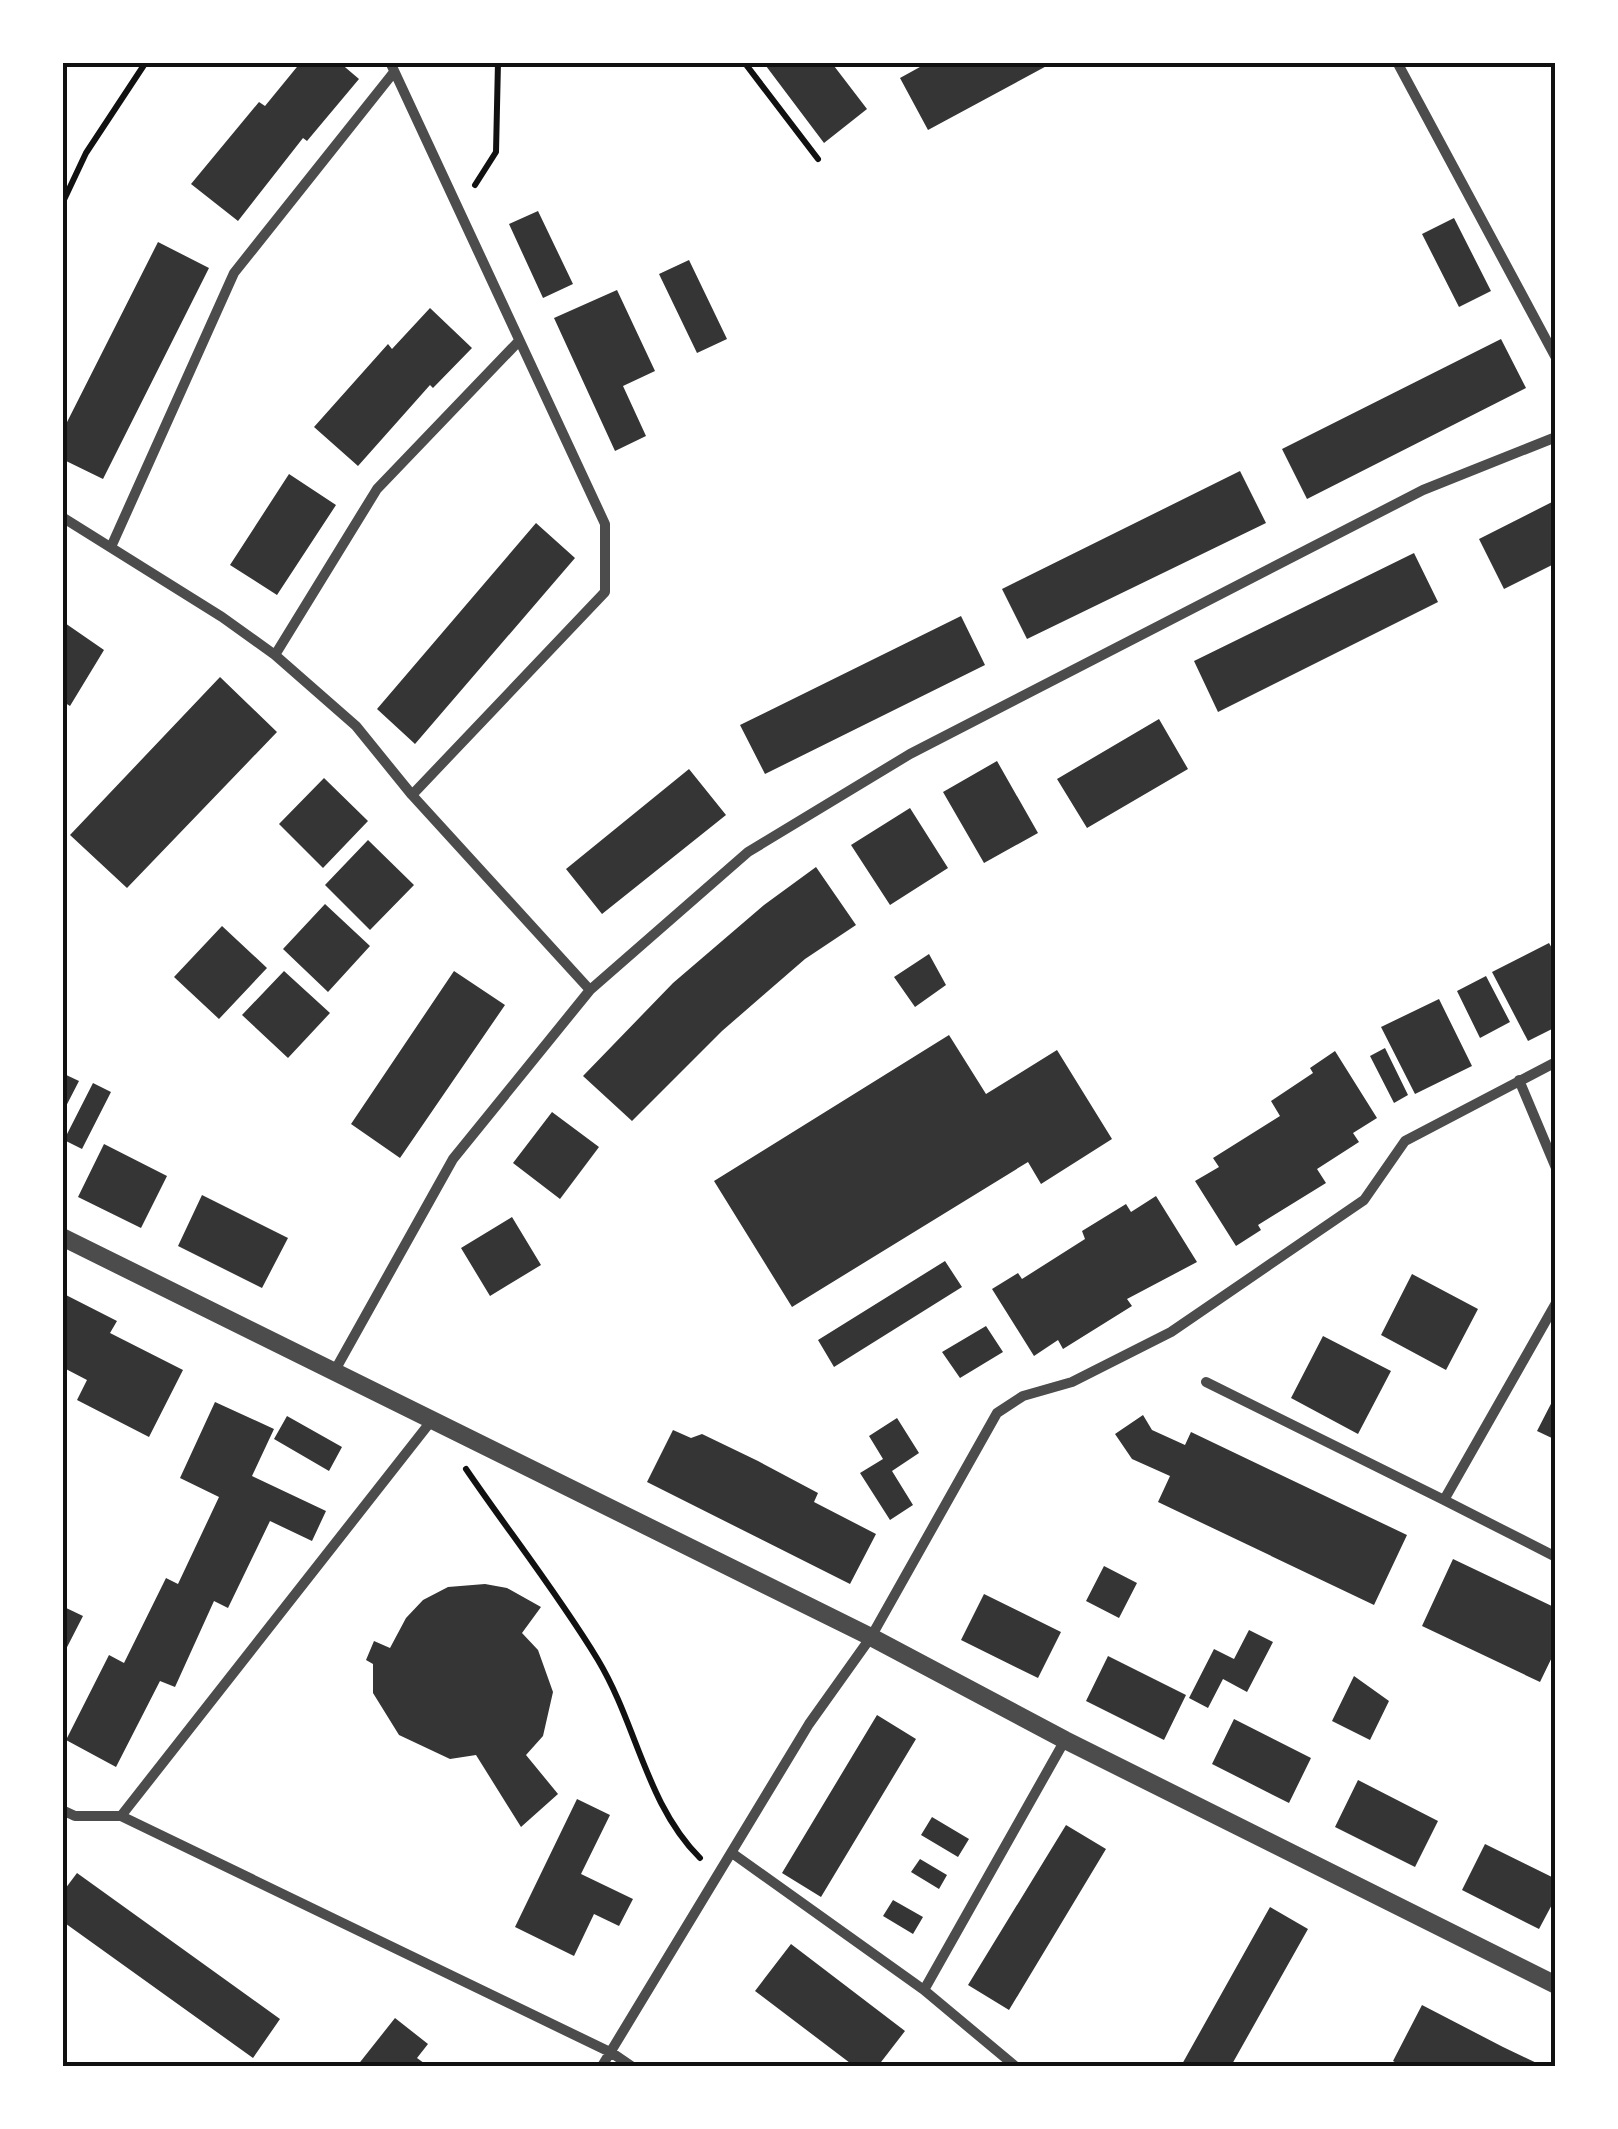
<svg xmlns="http://www.w3.org/2000/svg" width="1618" height="2129" viewBox="0 0 1618 2129" font-family="Overpass,sans-serif">
<style>
.building{fill:#353535}
.lines{fill:none;stroke-linecap:round;stroke-linejoin:round}
.path{stroke:#111;stroke-width:6}
.minor{stroke:#4c4c4c;stroke-width:10}
.tertiary{stroke:#4c4c4c;stroke-width:18}
.neatline{fill:none;stroke:#111;stroke-width:4}
</style>
<rect width="100%" height="100%" fill="#fff"/>
<path class="building" d="M301,62H339L359,79L307,141L303,138L238,221L191,184L259,102L265,106Z
M763,62H831L867,109L824,143Z
M929,62H1054L928,130L900,78Z
M538,211L573,284L543,298L509,224Z
M1454,218L1491,291L1459,307L1422,234Z
M158,242L209,268L103,479L62,459V432Z
M689,260L727,339L697,353L659,274Z
M617,290L655,371L623,386L646,436L615,451L554,318Z
M430,308L472,348L433,388L430,385L358,466L314,427L388,344L392,349Z
M1501,339L1526,388L1307,499L1282,449Z
M1240,471L1266,523L1027,639L1002,589Z
M289,474L336,505L277,595L230,565Z
M1556,500V563L1504,589L1479,539Z
M536,523L575,558L415,744L377,709Z
M1414,553L1438,602L1218,712L1194,661Z
M961,616L985,665L765,774L740,725Z
M62,621L104,650L70,706L62,701Z
M220,677L277,732L127,888L70,835Z
M1159,719L1188,769L1087,828L1057,779Z
M997,761L1038,833L984,863L943,792Z
M689,769L726,815L602,914L566,869Z
M324,778L368,821L323,868L279,824Z
M910,808L948,868L890,905L851,845Z
M368,840L414,885L370,930L325,885Z
M816,867L856,925L805,959L722,1031L632,1121L583,1076L673,983L764,905Z
M325,904L370,946L328,992L283,949Z
M222,926L267,968L219,1019L174,977Z
M1549,943L1556,955V1027L1528,1041L1492,972Z
M929,954L946,985L915,1007L894,977Z
M284,971L330,1013L288,1058L242,1015Z
M454,971L505,1005L400,1158L351,1124Z
M1486,976L1510,1022L1480,1038L1457,991Z
M1439,999L1472,1066L1415,1094L1381,1027Z
M949,1035L986,1094L1057,1050L1112,1139L1041,1184L1028,1162L792,1307L714,1181Z
M1385,1048L1408,1095L1394,1103L1370,1056Z
M1335,1051L1377,1118L1353,1133L1359,1142L1317,1169L1326,1183L1258,1225L1261,1230L1236,1246L1195,1181L1219,1167L1213,1158L1280,1116L1271,1101L1313,1073L1310,1068Z
M62,1073L79,1081L62,1114Z
M93,1083L111,1092L82,1149L64,1140Z
M552,1112L599,1147L560,1199L513,1163Z
M104,1144L167,1176L141,1228L78,1197Z
M202,1195L288,1238L262,1288L178,1246Z
M1156,1196L1197,1262L1127,1299L1132,1306L1063,1349L1058,1340L1034,1356L992,1289L1018,1273L1022,1279L1085,1239L1082,1231L1126,1204L1131,1212Z
M512,1217L541,1265L490,1296L461,1248Z
M945,1261L962,1287L834,1367L818,1340Z
M1412,1274L1478,1309L1446,1370L1381,1335Z
M62,1293L117,1321L110,1333L183,1370L149,1437L77,1400L87,1380L62,1367Z
M986,1326L1003,1352L960,1378L942,1352Z
M1323,1336L1391,1371L1358,1434L1291,1398Z
M1556,1394V1440L1537,1431Z
M215,1402L274,1429L252,1476L326,1511L312,1541L270,1521L228,1608L214,1601L175,1687L160,1681L116,1767L66,1740L109,1655L124,1663L166,1578L178,1584L219,1497L180,1478Z
M1143,1415L1152,1430L1185,1445L1191,1432L1407,1535L1374,1605L1158,1502L1170,1476L1132,1459L1115,1434Z
M287,1416L342,1447L329,1471L274,1439Z
M897,1418L919,1453L892,1471L913,1505L890,1520L860,1473L883,1459L869,1436Z
M673,1430L691,1438L702,1434L758,1461L818,1493L814,1502L876,1534L850,1584L647,1482Z
M1453,1559L1556,1608V1649L1540,1682L1422,1626Z
M1104,1566L1137,1583L1119,1618L1086,1601Z
M485,1584L507,1588L541,1607L522,1633L538,1650L553,1692L543,1736L526,1755L558,1794L521,1827L476,1755L450,1759L399,1735L373,1693V1664L366,1660L374,1641L390,1648L406,1618L423,1600L448,1587Z
M984,1594L1061,1632L1038,1678L961,1640Z
M62,1606L83,1616L62,1657Z
M1249,1630L1273,1642L1247,1692L1223,1679L1208,1708L1189,1698L1214,1649L1234,1659Z
M1108,1656L1186,1695L1164,1740L1086,1701Z
M1354,1676L1389,1701L1370,1740L1332,1721Z
M877,1715L916,1739L821,1897L782,1873Z
M1234,1719L1311,1758L1289,1803L1212,1764Z
M1358,1780L1438,1821L1415,1867L1335,1827Z
M577,1799L610,1815L581,1874L633,1899L619,1926L594,1914L574,1956L515,1927Z
M932,1817L969,1839L958,1857L921,1835Z
M1066,1825L1106,1849L1009,2010L968,1985Z
M1485,1844L1556,1879V1897L1539,1929L1462,1890Z
M920,1859L947,1875L939,1889L911,1872Z
M77,1873L280,2019L253,2058L62,1921V1893Z
M893,1900L923,1917L913,1934L883,1916Z
M1270,1907L1308,1929L1231,2066H1181Z
M791,1944L905,2031L878,2066H854L755,1991Z
M1422,2005L1503,2047L1543,2066H1402L1393,2061Z
M395,2018L428,2044L417,2058L428,2066H357Z"/>
<g class="lines">
<path class="path" d="M744,62L818,159
M475,185L496,152L498,62
M62,204L86,153L146,62
M466,1469C509,1532 558,1594 598,1660C637,1725 646,1804 700,1858"/>
<path class="minor" d="M390,62L605,524V592L412,795
M1397,62L1556,358
M62,517L222,617L275,655L356,726L412,795L590,990
M111,547L234,273L394,72
M275,655L377,489L518,342
M1519,1080L1556,1168
M1556,1303L1444,1500L1556,1557
M334,1372L453,1159L590,990L748,852L910,754L1423,490L1556,437
M1206,1382L1444,1500
M62,1810L75,1816H121L432,1420
M121,1816L612,2053L631,2066
M732,1853L924,1990L1015,2066
M924,1990L1065,1740
M602,2066L809,1724L871,1637L997,1413L1023,1396L1072,1382L1171,1332L1364,1200L1405,1141L1556,1062"/>
<path class="tertiary" d="M62,1237L871,1637L1065,1740L1556,1985"/>
</g>
<rect width="1618" height="2129" fill="none" stroke="#ffffff" stroke-width="130"/>
<rect x="65" y="65" width="1488" height="1999" class="neatline"/>
</svg>
